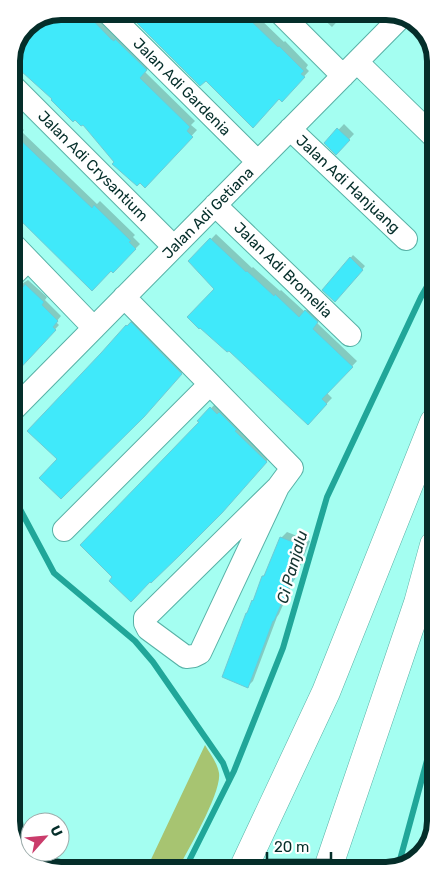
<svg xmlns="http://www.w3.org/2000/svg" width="447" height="882" viewBox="0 0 447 882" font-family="Rubik,sans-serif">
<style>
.green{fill:#a7c471}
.shadow{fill:#0003}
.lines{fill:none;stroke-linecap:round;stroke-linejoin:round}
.stream{stroke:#20a699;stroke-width:6}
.building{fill:#40e9fa;stroke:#6fcad4}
.minor-casing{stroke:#57b1a6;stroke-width:24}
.motorway-casing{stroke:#57b1a6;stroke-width:29}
.minor{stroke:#fff;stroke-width:22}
.motorway{stroke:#fff;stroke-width:28}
.labels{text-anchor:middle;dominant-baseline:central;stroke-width:5;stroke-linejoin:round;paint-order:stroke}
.street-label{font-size:15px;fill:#052e2a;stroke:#fff}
.water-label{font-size:16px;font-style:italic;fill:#133430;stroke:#fff}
.rim{fill:none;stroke:#052e2a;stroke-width:6}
</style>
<rect width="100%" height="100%" fill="#a4fef1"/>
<path class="green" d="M205,745C210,754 217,762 219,773C222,792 188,850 178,869L146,870Z"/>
<path class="shadow" d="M61,11H100L152,64L145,72L195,121L191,125L197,130L145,186L116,162L83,124L54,99L12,57L26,26Z
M127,11H252L284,42L285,41L308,65L306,68L309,71L282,100L279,98L206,79L200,84Z
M300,11H347L332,27L318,14L310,22L300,12Z
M12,119L24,130L22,132L97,204L100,201L135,235L133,237L140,244L113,271L12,210Z
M344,124L354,134L336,153L326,143Z
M216,234L252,268L253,267L280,291L281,290L305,312L311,305L323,316L317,323L357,361L327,393L332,398L308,423L216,289L190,261Z
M353,255L365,266L335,301L324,290Z
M28,280L47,297L45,300L61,316L56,322L59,325L13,375L12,293L20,285Z
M132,320L186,368L149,409L58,459L102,354Z
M216,403L271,456L227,506L201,422L199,421Z
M287,532L310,541L295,579L293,582L279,614L277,617L253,681L248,686L249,612L263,576L267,573L281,538Z"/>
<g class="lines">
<path class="stream" d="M13,496L54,573L135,641L153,662L223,763L229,779
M398,867L435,731
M185,869L234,771L283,648L327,497L421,297L433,276"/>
</g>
<path class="building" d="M61,11H84L111,39L114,41L115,39L147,70L140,78L190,127L187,131L193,137L145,188L140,183L137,186L112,164L114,162L83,125L81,126L75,120L73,122L51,100L52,99L11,62V58L25,27L27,25Z
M140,11H259L250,20L278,47L279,46L304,71L301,74L305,77L282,102L279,99L253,128L206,81L200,86L133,19Z
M337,128L350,140L336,155L324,143Z
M12,132L92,208L94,205L131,241L129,242L136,249L113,273L111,271L92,291L12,212Z
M210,238L246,272L247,271L274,296L275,294L299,317L305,310L318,322L313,329L353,367L322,399L327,404L308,425L229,351L227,352L200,328L199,329L187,317L214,289L188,261Z
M350,257L363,270L335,302L322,290Z
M25,284L44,302L42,305L58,321L53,327L56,330L13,376L12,289L16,288L21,286L23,287Z
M131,322L182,374L144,417L61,499L39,478L57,459L27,431L101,353L126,325L127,326Z
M210,407L217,414L219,412L237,430L235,431L267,462L222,513L180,555L151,583L150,582L131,602L109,581L112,577L80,545L199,422L197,421Z
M280,537L306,547L290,586H289L274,621H273L248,688L222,677L246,613H247L252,600L253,601L262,576H264Z"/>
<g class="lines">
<defs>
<path id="minor" d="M106,11L258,162
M278,11L343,76
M357,62L433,136
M11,84L174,247
M290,129L406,239
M215,205L350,335
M12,243L94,328
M12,276L28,260
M124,297L210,384L292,468L278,487L200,653L194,656L186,657L148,629L145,623V618L278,487
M13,410L402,16
M64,530L210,384"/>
<path id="motorway" d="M328,868L418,603L434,545
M243,869L326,692L434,422"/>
</defs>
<use href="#minor" class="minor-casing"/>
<use href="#motorway" class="motorway-casing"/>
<use href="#minor" class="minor"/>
<use href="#motorway" class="motorway"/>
</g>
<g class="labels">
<g class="street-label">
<text transform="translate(182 87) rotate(45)">Jalan Adi Gardenia</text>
<text transform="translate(93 166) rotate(45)">Jalan Adi Crysantium</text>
<text transform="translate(348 184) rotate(43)">Jalan Adi Hanjuang</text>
<text transform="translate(208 213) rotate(-45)">Jalan Adi Getiana</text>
<text transform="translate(283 270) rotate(44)">Jalan Adi Bromelia</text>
</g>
<g class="water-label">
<text transform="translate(292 567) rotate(-74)">Ci Panjalu</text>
</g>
</g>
<path d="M0 0H447V882H0ZM61 20H386A41 41 0 0 1 427 61V821A41 41 0 0 1 386 862H61A41 41 0 0 1 20 821V61A41 41 0 0 1 61 20Z" fill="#fff" fill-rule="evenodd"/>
<path class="rim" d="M61 20H386A41 41 0 0 1 427 61V821A41 41 0 0 1 386 862H61A41 41 0 0 1 20 821V61A41 41 0 0 1 61 20Z"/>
<g transform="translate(45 837) rotate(63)"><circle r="24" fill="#ffffff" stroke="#9babaa"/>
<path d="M0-4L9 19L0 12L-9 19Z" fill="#ca3c6b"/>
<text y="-8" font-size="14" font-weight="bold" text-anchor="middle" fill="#052e2a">U</text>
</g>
<path d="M267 852v8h64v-8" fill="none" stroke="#052e2a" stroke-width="2.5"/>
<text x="274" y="852" font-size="15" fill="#052e2a" stroke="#ffffff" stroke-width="4" paint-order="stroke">20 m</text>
</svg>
